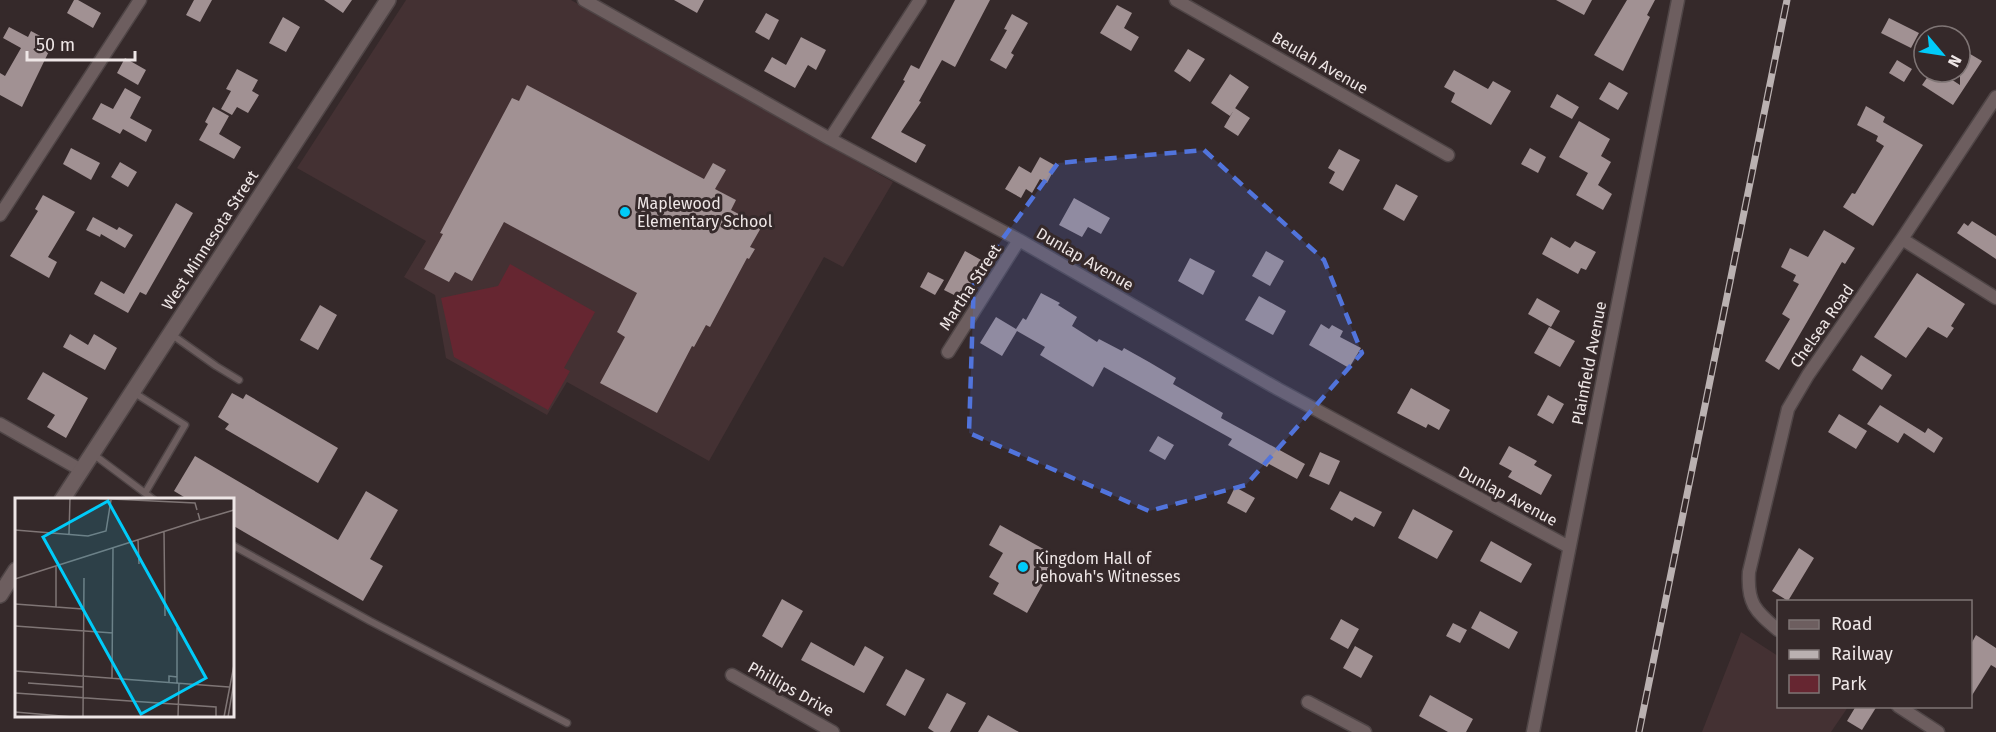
<svg xmlns="http://www.w3.org/2000/svg" width="1996" height="732" viewBox="0 0 1996 732" font-family="'Fira Sans',sans-serif">
<style>
.built{fill:#443133}
.green{fill:#662631}
.building{fill:#a19193}
.lines{fill:none;stroke-linecap:round;stroke-linejoin:round}
.service-casing{stroke:#4f4546;stroke-width:9}
.minor-casing{stroke:#4f4546;stroke-width:15}
.tertiary-casing{stroke:#4f4546;stroke-width:18}
.service{stroke:#6d5e5f;stroke-width:6}
.minor{stroke:#6d5e5f;stroke-width:12}
.tertiary{stroke:#6d5e5f;stroke-width:15}
.rail-casing{stroke:#bab1b1;stroke-width:7}
.rail{stroke:#35292a;stroke-width:4.5;stroke-dasharray:14;stroke-linecap:butt}
.marked{fill:#5174dc;fill-opacity:0.2;stroke:#5174dc;stroke-width:4.5;stroke-dasharray:12 8;stroke-linejoin:round}
.poi-dot{fill:#00cbf9;stroke:#35292a;stroke-width:2}
.labels{text-anchor:middle;dominant-baseline:central;stroke-width:6;stroke-linejoin:round;paint-order:stroke}
.street-label{font-size:16px;fill:#eee6e6;stroke:#35292a}
.poi-label{font-size:16px;fill:#eee6e6;stroke:#35292a;text-anchor:start}
.inset-road{fill:none;stroke:#7f7575;stroke-width:1.5}
.view{fill:#00cbf9;fill-opacity:0.15;stroke:#00cbf9;stroke-width:3}
.inset-edge{fill:none;stroke:#eee6e6;stroke-width:3}
</style>
<rect width="100%" height="100%" fill="#35292a"/>
<path class="built" d="M406,0H571L893,182L843,267L824,257L709,461L567,382L547,415L446,358L435,295L404,277L426,241L297,168Z
M1741,632L1778,656V706L1848,707L1831,732H1702Z"/>
<path class="green" d="M510,264L595,312L564,368L570,371L548,410L454,357L441,298L498,286Z"/>
<path class="building" d="M74,0H78L101,13L93,28L67,13Z
M194,0H212L200,22L186,15Z
M324,0H352L343,13Z
M674,0H704L697,13Z
M955,0H990L955,67L942,60L919,101L921,102L901,132L926,145L916,163L871,138L905,81L903,80L911,65L919,69Z
M1556,0H1592L1584,15Z
M1627,0H1655L1647,15L1650,17L1623,71L1594,55Z
M1117,5L1132,13L1124,28L1139,37L1131,51L1100,33Z
M766,13L779,20L769,40L755,32Z
M1012,14L1028,23L1011,53L1014,55L1006,69L990,60L1007,30L1004,29Z
M283,17L300,27L286,52L269,43Z
M1889,18L1919,33L1911,48L1881,33Z
M9,27L28,37L31,31L53,43L22,107L0,95V73L5,76L21,48L3,38Z
M801,37L826,50L816,70L808,65L795,88L764,71L772,57L786,65Z
M1960,48L1982,61L1953,105L1922,85L1931,72H1940L1960,85Z
M1188,49L1205,59L1190,82L1174,71Z
M125,58L146,70L138,85L117,73Z
M1897,60L1912,69L1904,82L1889,73Z
M237,69L258,80L252,91L259,95L248,113L237,107L232,115L221,109L231,91L226,89Z
M1454,70L1488,89L1493,81L1511,91L1491,125L1451,102L1455,93L1444,87Z
M1230,74L1249,87L1230,116L1211,103Z
M1609,82L1628,93L1618,110L1599,99Z
M527,85L704,179L713,163L726,170L715,189L736,200L731,210L762,226L750,247L755,249L749,259L747,258L710,327L706,325L694,347L692,346L657,413L600,383L625,337L617,332L637,293L504,222L472,281L455,272L449,282L424,269L443,234L440,233L512,98L519,101Z
M125,88L141,97L130,118L152,130L146,142L123,129L120,134L92,119L101,103L113,109Z
M1557,94L1579,107L1572,119L1550,107Z
M1866,106L1885,117L1883,122L1923,145L1873,226L1843,207L1852,193L1855,194L1884,146L1876,141L1878,136L1857,125Z
M213,107L229,116L219,134L241,147L234,159L199,140L208,124L205,122Z
M1235,108L1250,118L1238,136L1224,127Z
M1579,121L1610,139L1601,156L1611,162L1598,185L1612,194L1603,210L1576,195L1588,173L1559,157Z
M71,148L100,163L91,180L63,164Z
M1530,148L1546,157L1538,173L1521,164Z
M1339,149L1360,160L1343,191L1329,183L1335,172L1328,168Z
M1040,157L1056,166L1047,183L1040,179L1032,193L1026,189L1021,198L1005,189L1019,166L1031,173Z
M120,162L137,172L128,187L111,177Z
M1396,184L1418,196L1404,221L1383,209Z
M43,195L75,212L48,257L57,262L49,278L10,256L38,211L35,209Z
M1074,198L1110,218L1101,234L1088,227L1082,237L1059,225Z
M176,203L193,213L146,295L140,292L128,313L94,294L101,281L124,294Z
M93,217L117,230L119,227L133,235L125,248L101,234L100,237L86,230Z
M1972,221L1996,236V259L1957,233L1964,223L1968,226Z
M1824,230L1855,248L1845,264L1842,262L1779,370L1765,361L1790,319L1782,314L1799,284L1793,281L1796,275L1781,267L1790,248L1808,257Z
M1551,237L1570,248L1575,241L1596,252L1586,270L1581,268L1578,274L1542,254Z
M965,251L983,261L962,299L944,290Z
M1266,251L1284,261L1270,286L1252,276Z
M1190,258L1215,271L1203,295L1178,281Z
M928,272L944,280L935,295L920,287Z
M1917,273L1965,304L1951,326L1954,328L1947,338L1928,327L1906,358L1874,337Z
M1041,293L1060,303L1058,305L1077,317L1072,326L1097,342L1099,339L1122,351L1124,348L1149,362L1176,378L1173,384L1223,413L1221,418L1305,464L1297,479L1269,464L1267,467L1228,445L1232,439L1104,367L1093,387L1040,355L1045,347L1017,331L1002,356L980,343L996,317L1016,329L1023,318L1026,320Z
M1259,296L1286,311L1273,335L1245,320Z
M1537,298L1560,311L1551,327L1528,314Z
M320,305L337,315L318,350L300,340Z
M1321,324L1329,329L1332,325L1343,331L1340,337L1361,348L1349,368L1309,345Z
M1549,327L1575,341L1560,367L1534,353Z
M70,334L88,345L94,334L117,348L105,370L63,347Z
M1861,355L1892,375L1882,390L1852,370Z
M43,372L88,398L66,438L47,427L55,415L27,399Z
M1411,388L1450,410L1439,430L1428,424L1426,428L1397,413Z
M232,393L243,399L246,394L338,448L318,483L225,429L229,424L218,417Z
M1548,395L1564,404L1553,424L1537,415Z
M1880,405L1925,433L1928,428L1943,438L1934,453L1904,433L1898,443L1867,424Z
M1839,414L1867,431L1856,449L1828,432Z
M1158,436L1174,445L1165,460L1149,451Z
M1509,446L1537,461L1534,465L1552,475L1541,495L1508,477L1512,471L1499,464Z
M1320,452L1340,461L1329,485L1309,476Z
M195,456L338,540L366,491L398,510L370,559L383,566L363,601L232,525V500H189L174,491Z
M1235,487L1255,498L1246,513L1227,503Z
M1340,491L1382,512L1374,527L1355,517L1352,521L1330,509Z
M1413,509L1453,531L1437,559L1398,538Z
M1000,525L1058,557L1027,613L993,594L999,583L989,577L1003,553L989,545Z
M1491,541L1532,564L1521,583L1480,561Z
M1799,548L1814,558L1788,601L1772,591Z
M782,599L803,611L782,648L762,636Z
M1480,611L1518,632L1509,649L1471,628Z
M1341,619L1359,629L1348,649L1330,639Z
M1453,623L1467,630L1460,643L1446,636Z
M1976,635L1996,648V668L1991,665L1971,697V644Z
M811,642L854,666L865,646L884,657L864,693L801,660Z
M1355,646L1373,656L1361,678L1343,668Z
M906,669L925,679L905,716L886,705Z
M947,693L966,703L950,732H934L928,728Z
M1430,695L1473,719L1466,732H1448L1419,716Z
M1856,706H1877L1862,730L1847,721Z
M988,715L1019,732H978Z"/>
<g class="lines">
<defs>
<path id="service" d="M171,334L216,366L239,380
M93,454L145,493L185,425L133,392
M145,493L154,500
M232,545L370,621L567,723"/>
<path id="minor" d="M584,0L830,139L1019,240L1278,389L1569,547
M1176,0L1448,155
M830,139L920,0
M0,215L140,0
M1902,239L1996,298
M948,352L1019,240
M0,424L81,470
M1778,630C1755,611 1747,603 1749,572L1788,409L1808,375L1902,239L1996,97
M732,675L833,732
M1308,702L1365,732
M1898,706L1938,732
M1533,732L1678,0"/>
<path id="tertiary" d="M62,500L388,0
M0,595L16,570"/>
</defs>
<use href="#service" class="service-casing"/>
<use href="#minor" class="minor-casing"/>
<use href="#tertiary" class="tertiary-casing"/>
<use href="#service" class="service"/>
<use href="#minor" class="minor"/>
<use href="#tertiary" class="tertiary"/>
<defs>
<path id="rail" d="M1639,732L1787,0"/>
</defs>
<use href="#rail" class="rail-casing"/>
<use href="#rail" class="rail"/>
</g>
<path class="marked" d="M1204,150L1324,260L1362,353L1246,485L1149,511L969,433L974,278L1058,163Z"/>
<g class="poi-dot">
<circle cx="625" cy="212" r="6"/>
<circle cx="1023" cy="567" r="6"/>
</g>
<g class="labels">
<g class="street-label">
<text transform="translate(1320 63) rotate(30)">Beulah Avenue</text>
<text transform="translate(210 240) rotate(-57)">West Minnesota Street</text>
<text transform="translate(1085 259) rotate(30)">Dunlap Avenue</text>
<text transform="translate(970 287) rotate(-57)">Martha Street</text>
<text transform="translate(1822 326) rotate(-55)">Chelsea Road</text>
<text transform="translate(1589 363) rotate(-79)">Plainfield Avenue</text>
<text transform="translate(1508 496) rotate(28)">Dunlap Avenue</text>
<text transform="translate(791 689) rotate(29)">Phillips Drive</text>
</g>
<g class="poi-label">
<text x="637" y="203">Maplewood<tspan x="637" dy="18">Elementary School</tspan></text>
<text x="1035" y="558">Kingdom Hall of<tspan x="1035" dy="18">Jehovah's Witnesses</tspan></text>
</g>
</g>
<g transform="translate(15 498)">
<rect width="219" height="219" fill="#35292a"/>
<path class="inset-road" d="M76,0L180,5L182,12M183,15L185,22L219,12M0,32L73,38L91,33L96,2M149,34L150,118M54,36L55,0M123,42L124,66M41,68V109M0,81L185,22M0,106L68,111M0,128L98,135M162,130V179M0,173L214,189M97,180L98,50M13,185L68,189M154,185V178L162,179V185M0,195L201,209V219M0,214L58,219M68,219L69,80M163,219L164,185M209,219L219,167M213,219L219,184"/>
<path class="view" d="M93,3L191,180L126,216L28,39Z"/>
<rect width="219" height="219" class="inset-edge"/>
</g>
<rect x="1777" y="600" width="195" height="108" fill="#35292a" stroke="#7f7575" stroke-width="1.5"/>
<rect x="1789" y="620" width="30" height="9" fill="#6d5e5f" stroke="#7f7575" stroke-width="1.5"/>
<text x="1831" y="630" font-size="18" fill="#eee6e6">Road</text>
<rect x="1789" y="650" width="30" height="9" fill="#bab1b1" stroke="#7f7575" stroke-width="1.5"/>
<text x="1831" y="660" font-size="18" fill="#eee6e6">Railway</text>
<rect x="1789" y="675" width="30" height="18" fill="#662631" stroke="#7f7575" stroke-width="1.5"/>
<text x="1831" y="690" font-size="18" fill="#eee6e6">Park</text>
<g transform="translate(1942 54) rotate(119)"><circle r="28" fill="#35292a" stroke="#7f7575" stroke-width="1.5"/>
<path d="M0-4.5L10 22L0 15L-10 22Z" fill="#00cbf9"/>
<text y="-9" font-size="16" font-weight="bold" text-anchor="middle" fill="#eee6e6">N</text>
</g>
<path d="M27 51v9h108v-9" fill="none" stroke="#eee6e6" stroke-width="3"/>
<text x="36" y="51" font-size="18" fill="#eee6e6" stroke="#35292a" stroke-width="4.5" paint-order="stroke">50 m</text>
</svg>
